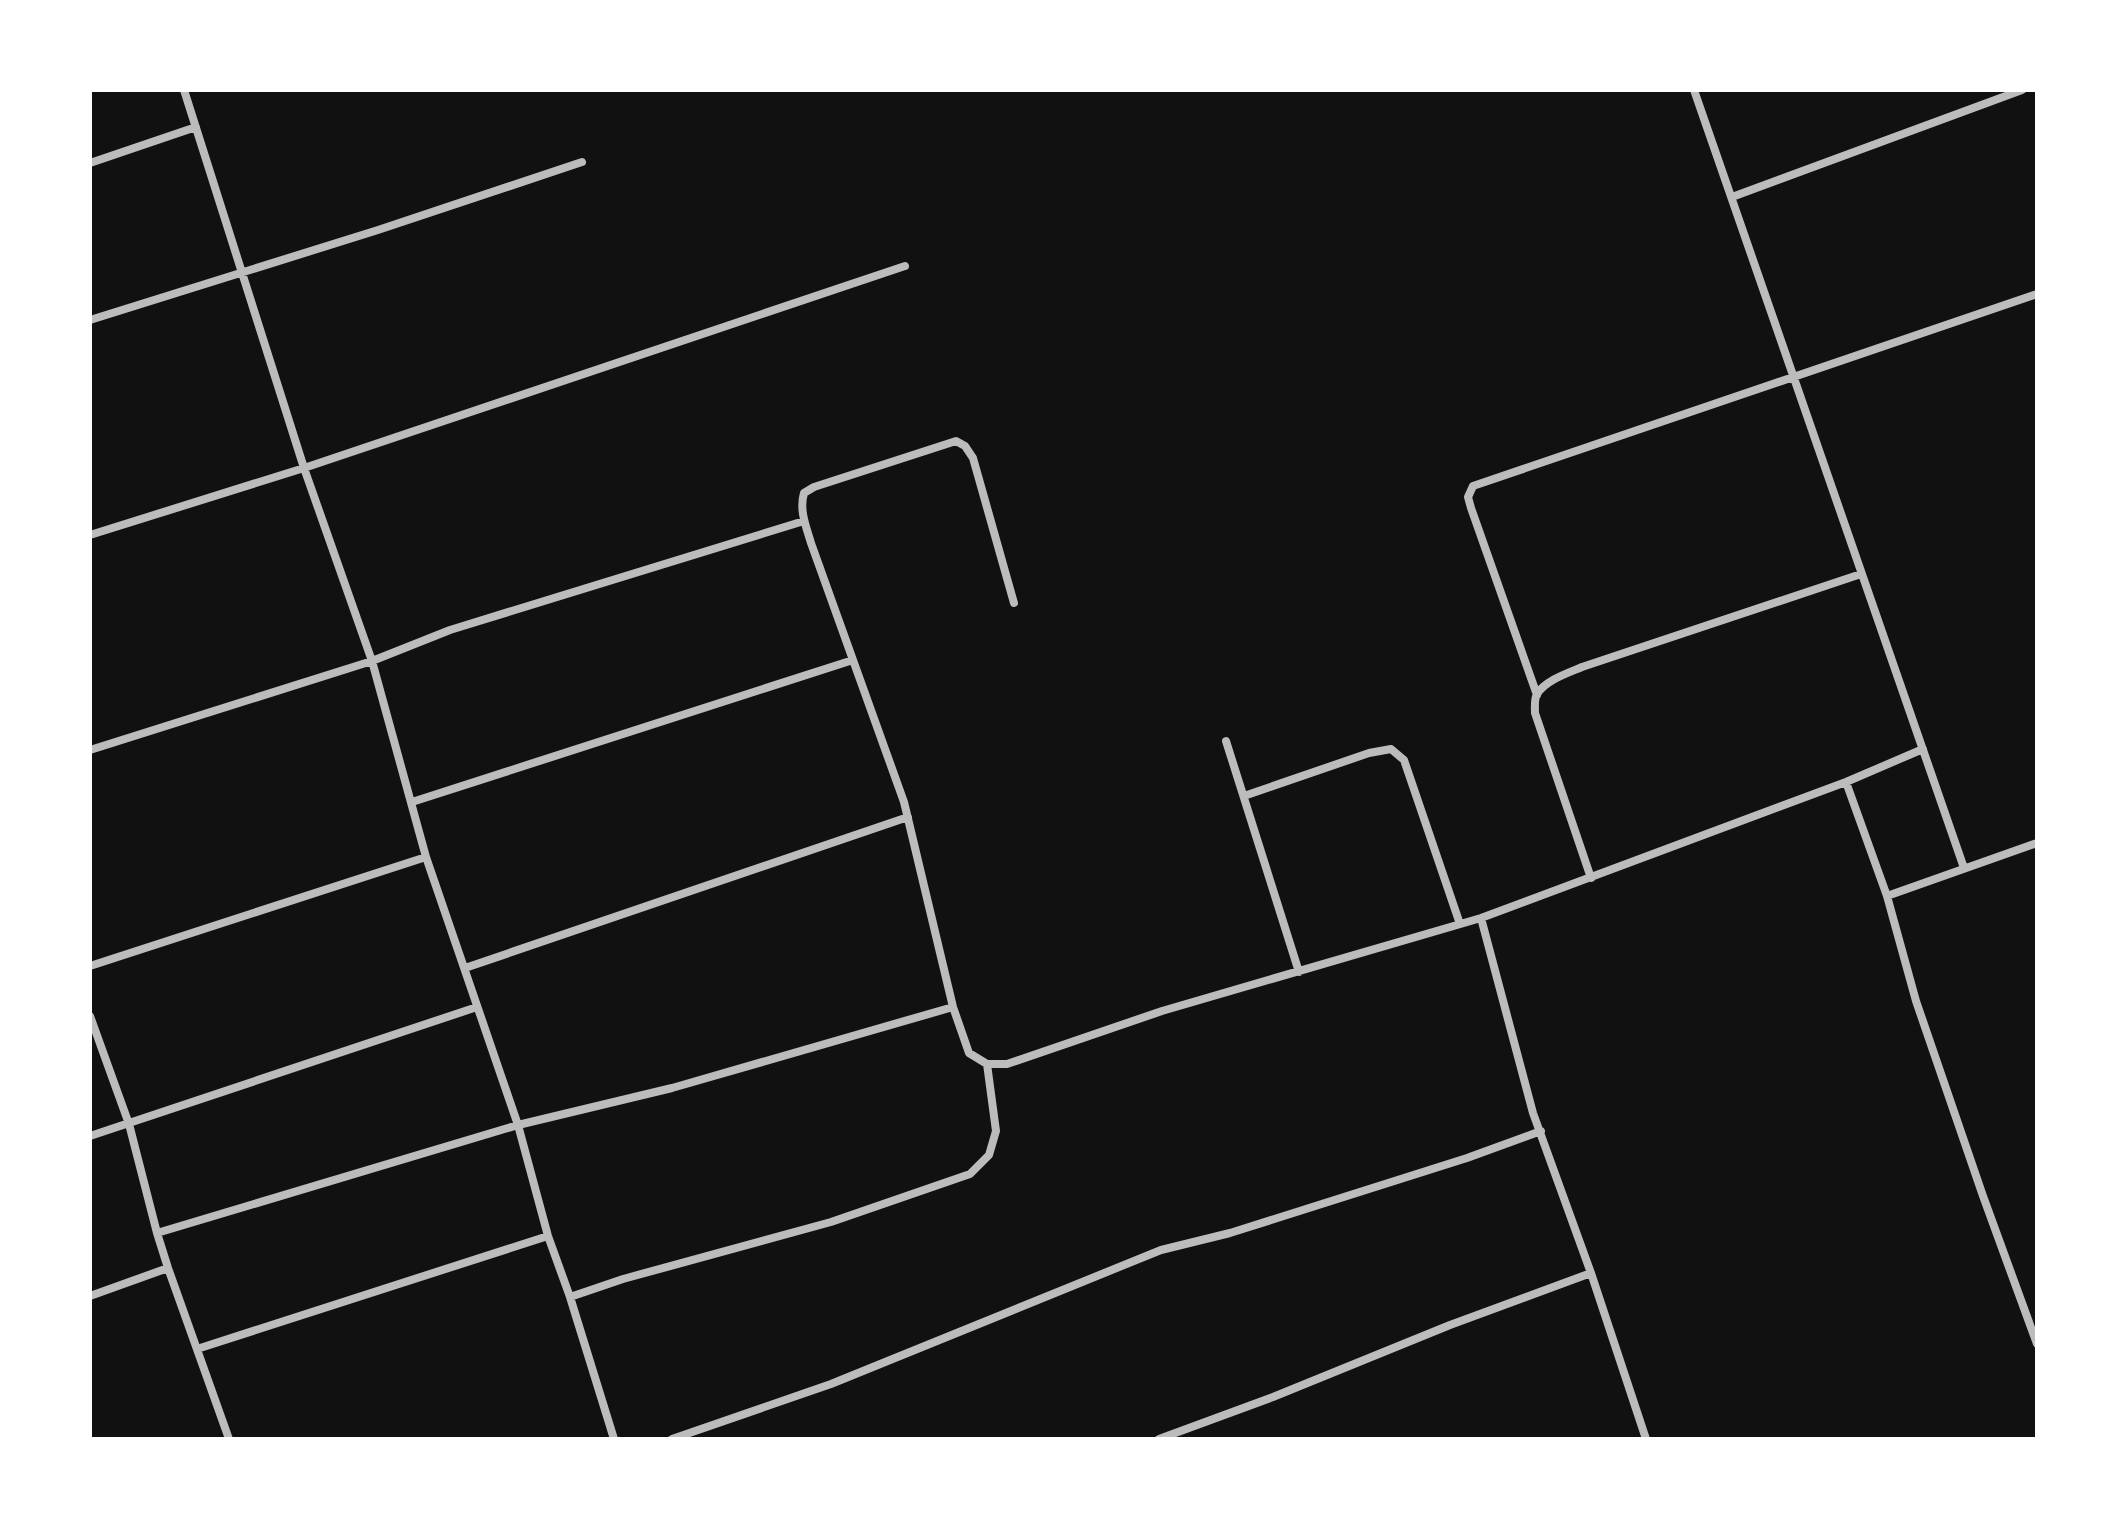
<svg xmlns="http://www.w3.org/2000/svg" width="2127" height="1529" viewBox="0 0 2127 1529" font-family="'Open Sans',sans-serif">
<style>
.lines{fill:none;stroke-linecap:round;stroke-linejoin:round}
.minor{stroke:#bcbcbc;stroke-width:8}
</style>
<rect width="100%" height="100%" fill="#111"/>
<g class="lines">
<path class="minor" d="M184,90L304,468L372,661L426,857L518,1125L548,1236L570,1297L614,1439
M1694,90L1964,868
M90,163L196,127
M1732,197L2022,90
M90,320L378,230L582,162
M90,535L304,468L905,266
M1014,603L973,458L965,446L956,441L814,487L804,493C799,510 806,526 811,543L904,802L953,1007L969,1053L987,1064H1007L1162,1011L1481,918L1846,782L1923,749
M1537,695L1471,508L1468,497L1473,486L2037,294
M1226,741L1299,972
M90,750L372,661L450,630L804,521
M1846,782L1887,896L1916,1001L1983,1196L2037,1344
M1244,796L1369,753L1391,749L1404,760L1460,924
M412,802L853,660
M1591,878L1535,713C1535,707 1534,699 1537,694C1546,680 1568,673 1582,667L1861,574
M1887,896L2037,843
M1481,918L1533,1113L1591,1273L1646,1439
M90,966L426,857
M465,968L908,817
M90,1016L129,1124L157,1233L168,1268L229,1439
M90,1136L477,1007
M157,1233L518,1125L672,1088L953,1007
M90,1296L168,1268
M570,1297L623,1279L831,1222L970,1174L989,1155L996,1131L987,1064
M197,1349L548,1236
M672,1439L831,1384L1161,1250L1230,1233L1467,1158L1541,1131
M1159,1439L1273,1397L1450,1325L1591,1273"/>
</g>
<rect width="2127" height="1529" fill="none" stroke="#ffffff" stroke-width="184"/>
</svg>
